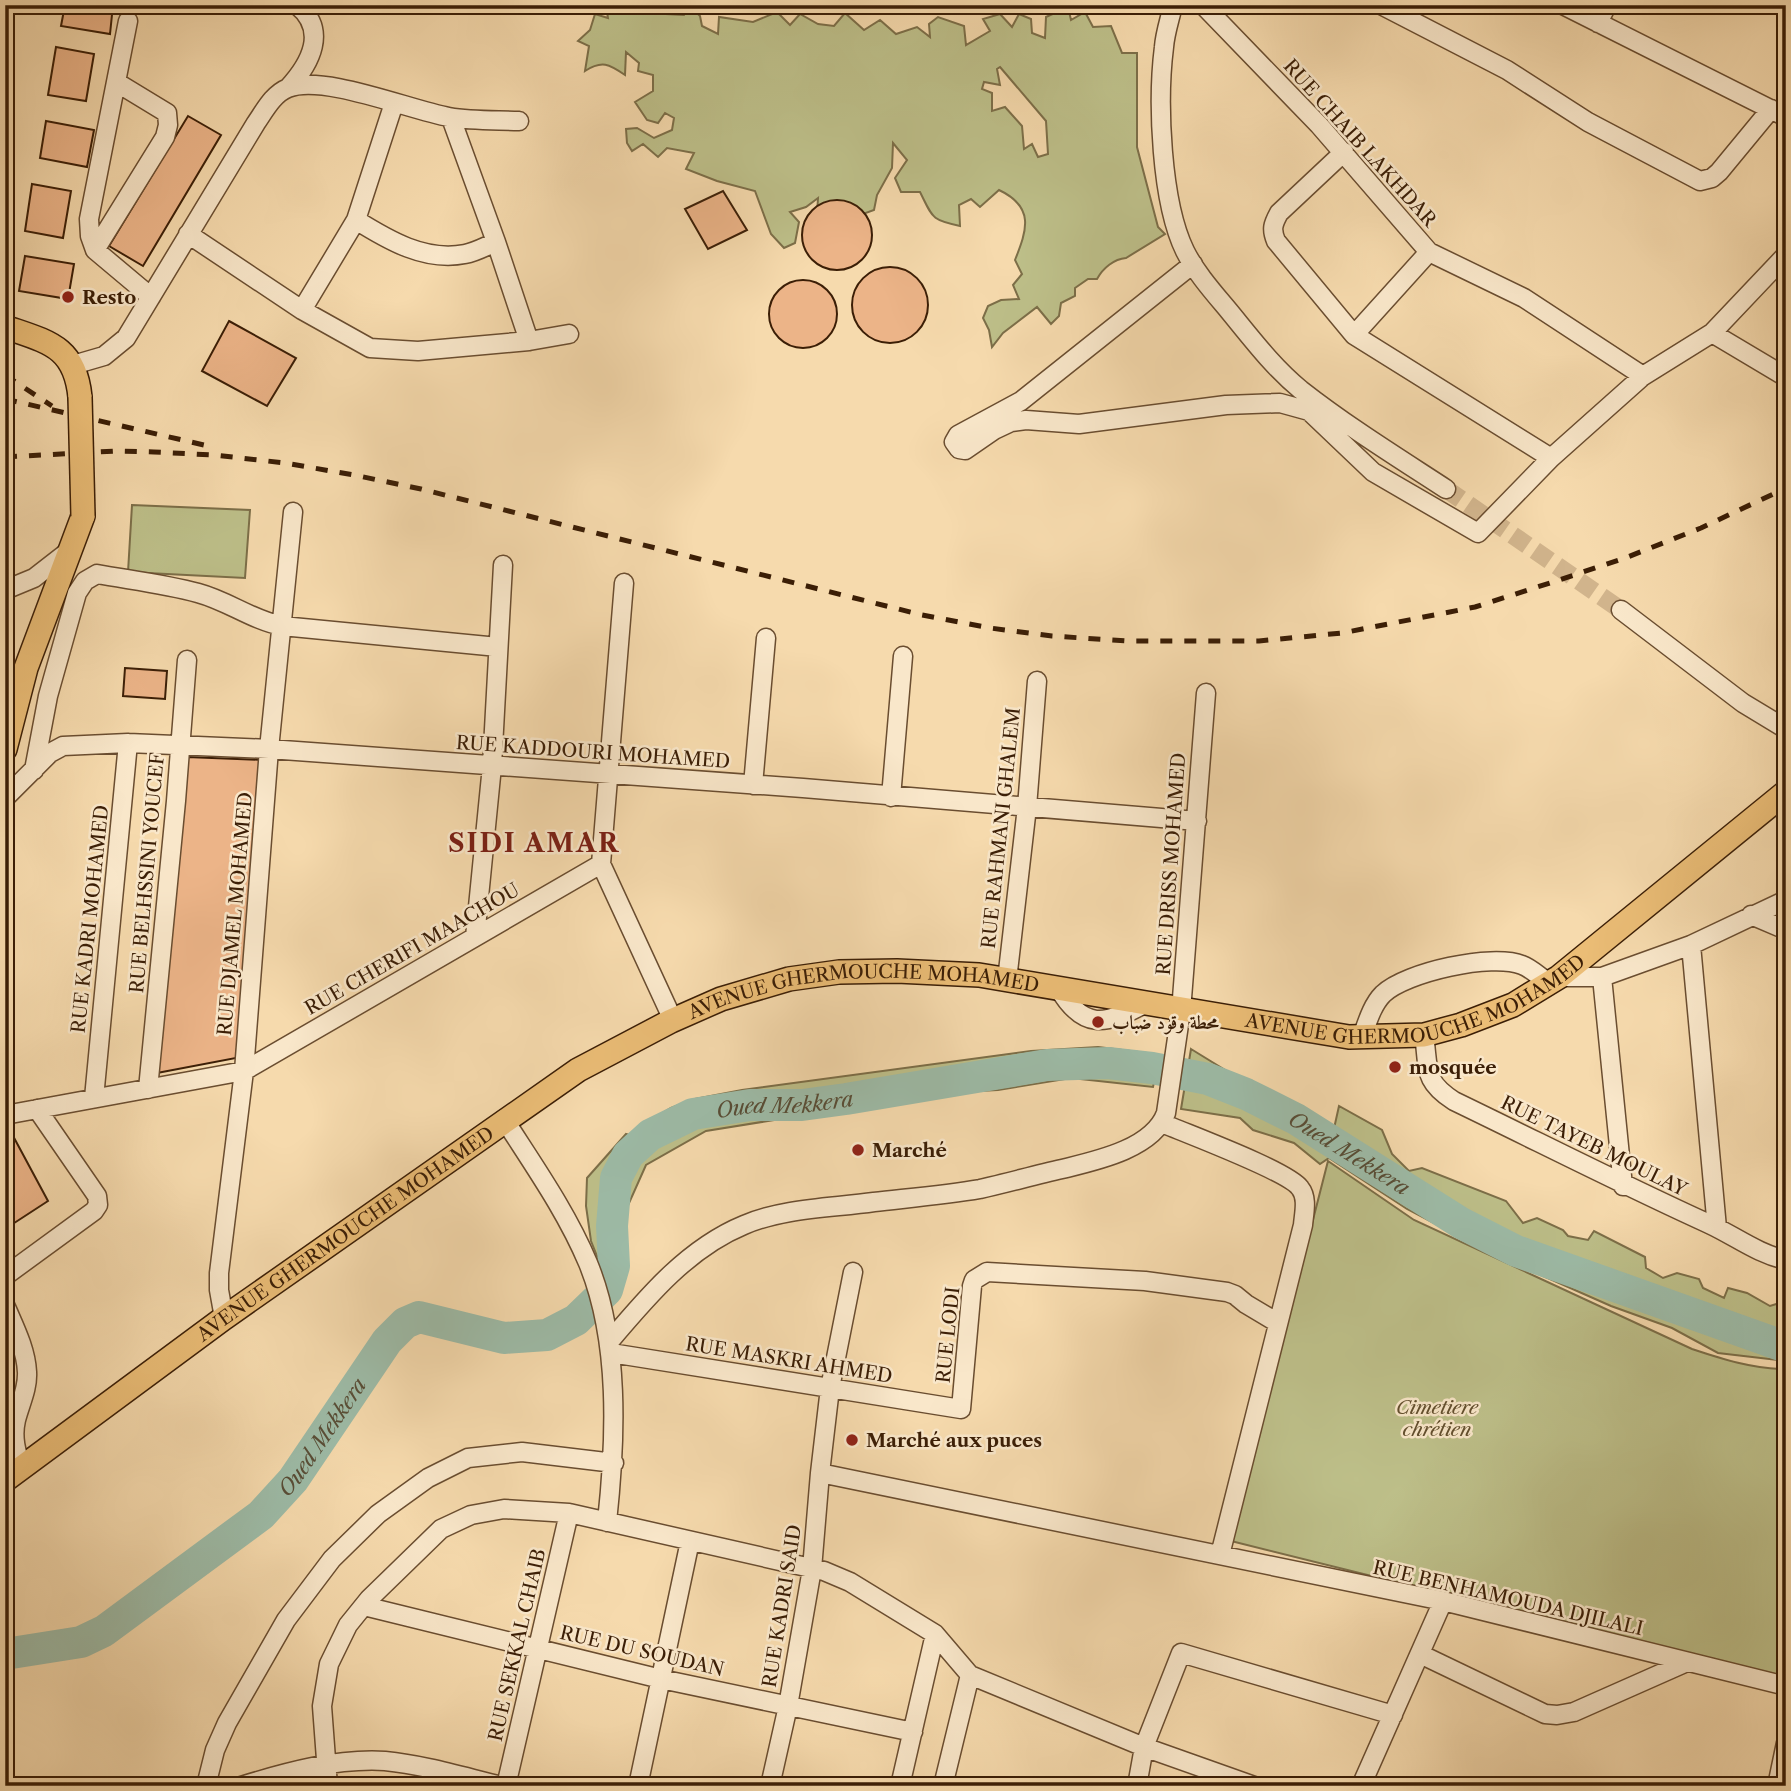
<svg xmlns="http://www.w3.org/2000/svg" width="1791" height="1791" viewBox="0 0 1791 1791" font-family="'Libre Caslon Text',Amiri,serif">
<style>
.green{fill:#bdbf89;stroke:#7c6e48;stroke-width:2;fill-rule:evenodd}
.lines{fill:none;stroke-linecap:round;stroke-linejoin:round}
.river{stroke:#9dbba7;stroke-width:32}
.building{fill:#ecb488;stroke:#3b1e06;stroke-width:2}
.minor-tunnel{stroke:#d1b48c;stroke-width:18;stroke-dasharray:18 9;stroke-linecap:butt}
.minor-casing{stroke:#6a4d30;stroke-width:21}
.major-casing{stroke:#3b1e06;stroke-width:26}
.minor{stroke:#f9e7ca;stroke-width:18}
.major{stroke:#ebbd76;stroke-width:23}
.rail{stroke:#3b1e06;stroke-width:5;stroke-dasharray:12 12;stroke-linecap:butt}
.major-bridge-casing{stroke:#3b1e06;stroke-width:26;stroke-linecap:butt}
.major-bridge{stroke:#ebbd76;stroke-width:23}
.poi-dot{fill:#8f2418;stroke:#f9e7ca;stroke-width:2.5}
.labels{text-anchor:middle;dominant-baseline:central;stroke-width:5;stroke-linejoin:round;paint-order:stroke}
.street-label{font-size:19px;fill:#3b1e06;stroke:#f9e7ca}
.poi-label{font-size:19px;font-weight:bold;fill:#3b1e06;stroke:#f9e7ca;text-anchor:start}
.park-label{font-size:19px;font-style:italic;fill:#624e2d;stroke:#f9e7ca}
.water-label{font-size:21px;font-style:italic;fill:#584d36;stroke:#f9e7ca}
.district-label{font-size:26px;font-weight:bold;letter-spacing:2px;fill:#7a1f14;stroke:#f9e7ca}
</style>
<rect width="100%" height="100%" fill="#f6daad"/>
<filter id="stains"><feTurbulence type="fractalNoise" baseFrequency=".00286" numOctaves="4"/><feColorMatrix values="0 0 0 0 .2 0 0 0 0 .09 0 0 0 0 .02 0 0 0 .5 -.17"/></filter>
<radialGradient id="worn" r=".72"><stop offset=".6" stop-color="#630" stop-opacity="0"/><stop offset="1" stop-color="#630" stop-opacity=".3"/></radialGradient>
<path class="green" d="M606,5L646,9L652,5H664L666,14L684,15L690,6L700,16L702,26L718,34L719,17L753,22L777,12L790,25L800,14L818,24L834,26L845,13L864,30L880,20L896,34L917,27L930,37L929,24L938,17L964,26L966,45L990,31L983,19L1000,14L1012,27L1019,14L1031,19L1032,33L1045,38L1046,17L1068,7L1071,20L1085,12L1093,27L1111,26L1122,53H1137V147L1158,227L1165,234L1126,258C1114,259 1103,268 1097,279H1088L1075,288V296L1061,303L1059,316L1051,324L1037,307L1003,333L992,347L989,330L983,318L988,306L1001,300L1019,299L1013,285L1022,274L1015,260C1027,230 1035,207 999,190L980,207L971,199L959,205L960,226C931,220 933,218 920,192H901L895,178L907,160L893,143L892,168L877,195L874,210L852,218L832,209L817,215L818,198L806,207L790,212L799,222L795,243L784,248L771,234L755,191L717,181L686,169L694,153L667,148L658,157L643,144L632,151L627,143L626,129L637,128L654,138L672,130L674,118L665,113L658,123L647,120L635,102L653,91V75L638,71L639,63L626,52L625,75C609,64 602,60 585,71L589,46L578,41L590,30L595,14L608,18ZM1000,67L1046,121L1048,154L1038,157L1032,144L1024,149L1022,126L1005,107L992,111V93L982,89L984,82L1000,85L997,69Z
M132,505L250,510L245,578L128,572Z
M1098,1047L1156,1054L1154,1063L1141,1062L1156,1074L1153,1087L1071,1078L998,1090L941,1093L706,1131L646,1165L625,1212L612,1294L591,1241L586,1206L587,1178L626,1134L639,1138L636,1129L671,1108L695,1099L742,1090L1031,1051ZM1088,1053L1136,1061L1128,1069L1102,1066L1092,1056L1080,1068L1039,1063L1006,1066L969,1081L925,1080L877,1087L841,1104L809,1109L783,1099L752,1112L736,1101L717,1118L697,1117L711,1106L732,1098L750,1105L782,1094L812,1105L852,1094L880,1081L962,1076L999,1065L1065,1058L1080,1064Z
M1191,1049L1261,1092L1271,1093L1300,1116L1333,1133L1339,1106L1382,1130L1392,1154L1409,1171L1422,1168L1506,1201L1523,1223L1537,1218L1563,1230L1568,1236L1588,1240L1594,1231L1645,1257L1646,1268L1663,1278L1677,1273L1699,1279L1703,1288L1724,1298L1728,1288L1747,1293L1770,1306L1786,1301V1361L1718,1353L1672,1328L1611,1306L1491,1253L1407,1209L1329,1158L1320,1164L1294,1143L1253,1130L1240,1118L1181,1109Z
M1328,1161L1414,1220L1692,1349C1722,1359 1753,1369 1786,1369V1679L1231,1541Z"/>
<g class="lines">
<path class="river" id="s1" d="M5,1654L81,1642L104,1631L261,1515L293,1480L387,1341L405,1323L419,1317L504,1338L547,1335L576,1320L607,1290L614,1266L612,1226L616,1178L628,1155L650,1135L693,1114L750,1105H802L846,1099L1047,1065L1108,1063L1152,1068L1208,1079L1246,1094L1296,1119L1461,1223L1516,1251L1786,1347"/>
</g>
<path class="building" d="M65,5H113L110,34L61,26Z
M56,47L94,54L86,101L48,95Z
M188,116L221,135L143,266L109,246Z
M46,121L94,130L87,167L40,158Z
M32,184L71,191L63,238L25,231Z
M723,191L747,230L708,249L685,209Z
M802 235a35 35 0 1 1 70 0a35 35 0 1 1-70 0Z
M25,256L74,264L68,299L19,291Z
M852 305a38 38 0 1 1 76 0a38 38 0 1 1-76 0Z
M769 314a34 34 0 1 1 68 0a34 34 0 1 1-68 0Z
M229,321L296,358L267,406L202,371Z
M125,668L167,671L165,699L123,696Z
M187,757L264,760L236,1058L157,1073Z
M5,1121L48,1201L5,1229Z"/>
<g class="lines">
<path class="minor-tunnel" d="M1446,489L1621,610"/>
<defs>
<path id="minor" d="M1173,5C1170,19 1165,33 1164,47C1157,102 1161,202 1185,251C1196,273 1214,293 1229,311C1252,339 1273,367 1301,390C1347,426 1397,457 1446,489
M1203,5L1319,125L1429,252L1524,298L1643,376
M1381,5L1507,70L1588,122L1700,181L1712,178L1719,172L1771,109
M1563,5L1786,117
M128,21L89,219L90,236L95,250L151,297
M1598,23L1607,5
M288,88C311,63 328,30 297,5
M451,118L496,242L529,341
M1344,152L1279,213C1273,224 1271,229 1276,241L1354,335L1551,458
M356,220C388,240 425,262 465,254C476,252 486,246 496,242
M188,234L302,310L370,348L418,351L529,341L569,334
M95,250L165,137L168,125L167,113L116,82
M1193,264L1021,401L958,435L954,442L959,449L965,450L994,430L1011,422L1026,420L1079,424L1226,405L1280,403L1309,411L1373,472L1478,533L1551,458L1643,376L1712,333L1786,255
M302,310L356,220L394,103
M1712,333L1786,377
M1354,335L1429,252
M73,365L104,356L126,338L256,123C265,110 273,94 288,88C323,74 410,110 449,117C472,121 496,120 519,121
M624,583L601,864L673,1020
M5,590L34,578L70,550
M1621,610L1743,703L1786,729
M34,770L48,696L77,593L85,581L97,574C130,580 165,584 198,593C228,601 252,620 282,626L498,647
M753,785L766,638
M891,797L903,656
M5,798L50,753L63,746L128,743L269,749L803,788L1197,821
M1751,915L1786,930
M475,937L492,766L503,565
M1691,945L1717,1228
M1559,977H1602L1691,945L1786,900
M1602,977L1623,1186
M1007,980L1027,807L1037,681
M1058,987C1083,1031 1106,1025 1144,1004
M1424,1035C1429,1070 1423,1081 1454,1101C1539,1142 1623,1185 1709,1224C1735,1236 1758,1254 1786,1260
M1362,1037C1367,1023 1372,1005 1383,994C1406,972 1492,953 1522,965C1531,968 1541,978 1549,983
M148,1089L176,801L187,660
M94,1098L128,743
M5,1115L244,1071L601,864
M504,1119C534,1166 566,1211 588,1263C620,1341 616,1439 607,1522
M1162,1123C1187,1134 1288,1171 1300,1188C1308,1198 1304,1213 1303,1225L1220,1555
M5,1276L94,1211L98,1205L97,1196L37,1109
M5,1305C14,1326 26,1349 27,1372C28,1389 20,1404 16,1420C12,1437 16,1452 22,1468
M224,1318L219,1290V1273L244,1071L269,749L293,512
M609,1342C647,1297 688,1248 744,1225C783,1208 832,1208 874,1202C909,1198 945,1195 980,1189C1007,1183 1035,1175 1062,1169C1095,1161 1153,1149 1166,1113L1181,1011L1206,693
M611,1353L961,1409L972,1286L974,1280L987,1272L1145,1281L1227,1292L1235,1295L1246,1304L1278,1323
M820,1473L1443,1601L1786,1686
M364,1606L661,1679L913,1732
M1420,1654L1545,1714L1557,1715L1574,1712L1687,1662
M206,1786L215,1750L227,1723L286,1620L332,1559L378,1514L428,1478L468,1458L522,1452L614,1463
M241,1786C287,1772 337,1758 385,1761C425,1765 464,1777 502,1786
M328,1786L322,1706L329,1664L348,1625L369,1599L441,1529L471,1515L504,1509L569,1513L824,1571L850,1582L935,1634L970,1675L1144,1747L1254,1786
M506,1786L569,1513
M638,1786L690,1541
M770,1786L788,1706L812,1569L820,1473L830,1388L853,1272
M900,1786L935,1634
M943,1786L970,1675
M1137,1786L1144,1747L1181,1653L1393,1715
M1361,1786L1443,1601
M1777,1786L1786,1743"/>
<g id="major">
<path d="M5,327C48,342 75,346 80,397"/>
<path d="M5,749L26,668L83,516"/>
<path id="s2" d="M5,1480L224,1318L578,1070L671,1021L721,999L789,979L839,972L897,971L979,975L1349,1037L1424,1035L1461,1025L1513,1005L1559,977L1786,792"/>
</g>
</defs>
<use href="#minor" class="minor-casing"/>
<use href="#major" class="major-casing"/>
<use href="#minor" class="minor"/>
<use href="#major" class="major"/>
<path class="rail" d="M5,375L52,406
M5,399L204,445
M5,457L116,451L154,452L214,455L285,463L354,475L421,489L922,615L990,628L1052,636L1127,641H1259L1342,633L1475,607L1553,582L1625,558L1701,528L1786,488"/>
<defs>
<path id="major-bridge" d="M80,397L83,516"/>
</defs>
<use href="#major-bridge" class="major-bridge-casing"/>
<use href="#major-bridge" class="major-bridge"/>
</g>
<g class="poi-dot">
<circle cx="68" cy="297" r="7"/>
<circle cx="1098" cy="1022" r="7"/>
<circle cx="1395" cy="1067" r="7"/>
<circle cx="858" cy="1150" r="7"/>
<circle cx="852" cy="1440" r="7"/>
</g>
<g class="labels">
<g class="street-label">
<text transform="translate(1360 143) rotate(48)">RUE CHAIB LAKHDAR</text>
<text transform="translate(593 752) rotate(4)">RUE KADDOURI MOHAMED</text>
<text transform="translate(1001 828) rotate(-84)">RUE RAHMANI GHALEM</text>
<text transform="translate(1171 864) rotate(-86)">RUE DRISS MOHAMED</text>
<text transform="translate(147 873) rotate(-85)">RUE BELHSSINI YOUCEF</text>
<text transform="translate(235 914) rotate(-85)">RUE DJAMEL MOHAMED</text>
<text transform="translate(90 919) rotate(-84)">RUE KADRI MOHAMED</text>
<text transform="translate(412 949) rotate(-30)">RUE CHERIFI MAACHOU</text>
<text stroke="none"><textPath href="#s2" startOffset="1575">AVENUE GHERMOUCHE MOHAMED</textPath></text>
<text stroke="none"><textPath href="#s2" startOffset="1008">AVENUE GHERMOUCHE MOHAMED</textPath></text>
<text transform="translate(1594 1146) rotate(26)">RUE TAYEB MOULAY</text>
<text stroke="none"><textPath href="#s2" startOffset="420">AVENUE GHERMOUCHE MOHAMED</textPath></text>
<text transform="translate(948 1335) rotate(-84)">RUE LODI</text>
<text transform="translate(789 1360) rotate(9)">RUE MASKRI AHMED</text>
<text transform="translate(1508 1598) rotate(13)">RUE BENHAMOUDA DJILALI</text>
<text transform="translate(782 1606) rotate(-81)">RUE KADRI SAID</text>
<text transform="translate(517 1645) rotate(-77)">RUE SEKKAL CHAIB</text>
<text transform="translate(642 1651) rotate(13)">RUE DU SOUDAN</text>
</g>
<g class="poi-label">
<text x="82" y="297">Resto</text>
<text x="1112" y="1022">محطة وقود ضباب</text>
<text x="1409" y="1067">mosquée</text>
<text x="872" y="1150">Marché</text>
<text x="866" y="1440">Marché aux puces</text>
</g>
<g class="park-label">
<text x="1437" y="1407">Cimetiere<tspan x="1437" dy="22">chrétien</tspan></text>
</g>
<g class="water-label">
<text stroke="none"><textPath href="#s1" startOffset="1069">Oued Mekkera</textPath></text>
<text stroke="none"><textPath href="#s1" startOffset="1657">Oued Mekkera</textPath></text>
<text stroke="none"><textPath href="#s1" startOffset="397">Oued Mekkera</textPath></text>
</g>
<g class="district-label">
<text x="534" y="843">SIDI AMAR</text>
</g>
</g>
<rect width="1791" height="1791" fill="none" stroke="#f6daad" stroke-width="28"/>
<rect x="7" y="7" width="1777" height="1777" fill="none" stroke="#3b1e06" stroke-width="3.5"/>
<rect x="14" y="14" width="1763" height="1763" fill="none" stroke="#3b1e06" stroke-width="2"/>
<rect width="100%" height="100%" filter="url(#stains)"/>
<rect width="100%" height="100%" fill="url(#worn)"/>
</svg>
